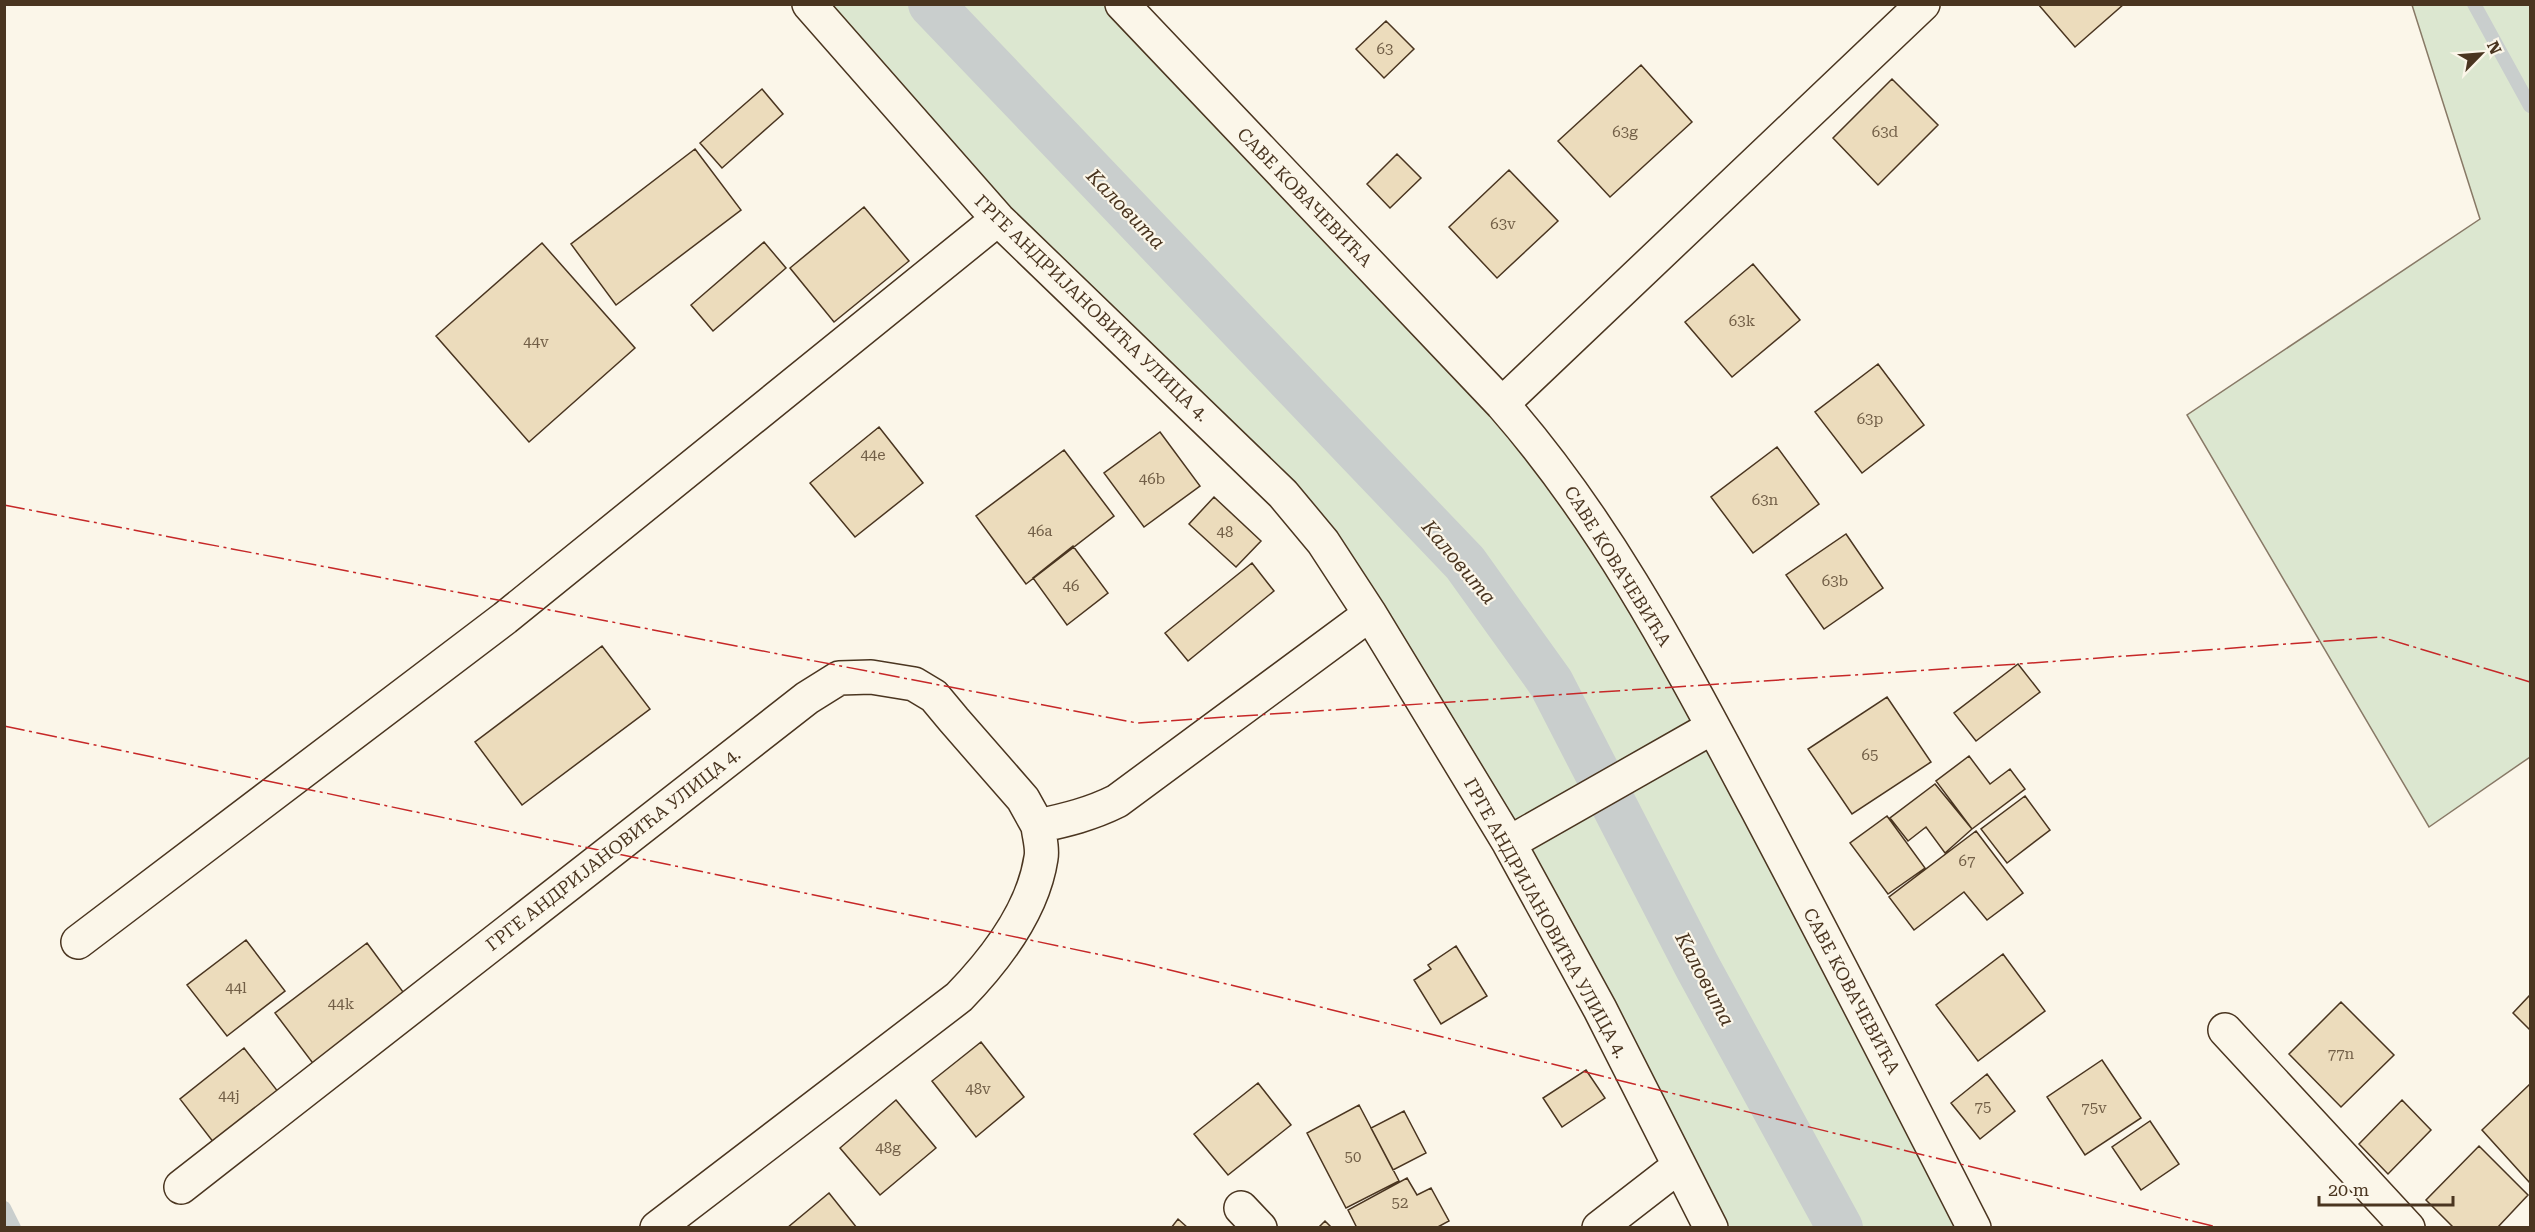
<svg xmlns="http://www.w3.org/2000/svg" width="2535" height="1232" viewBox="0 0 2535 1232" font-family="'Roboto Serif',serif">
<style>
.green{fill:#dce7d0;stroke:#887966;stroke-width:1.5}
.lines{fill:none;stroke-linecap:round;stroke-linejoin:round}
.stream{stroke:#c9cecd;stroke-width:14}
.canal{stroke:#c9cecd;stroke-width:46}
.building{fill:#ecdcbc;stroke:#4a3520;stroke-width:1.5}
.minor-casing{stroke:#4a3520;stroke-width:36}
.minor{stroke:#fbf6e9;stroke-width:33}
.power{stroke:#c62828;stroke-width:1.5;stroke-dasharray:21 4.5 3 4.5;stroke-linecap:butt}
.labels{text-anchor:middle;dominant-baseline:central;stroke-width:4.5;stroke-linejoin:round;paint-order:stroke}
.number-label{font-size:15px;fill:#725f47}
.street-label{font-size:18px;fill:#4a3520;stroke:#fbf6e9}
.water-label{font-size:20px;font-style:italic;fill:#4a3520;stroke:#fbf6e9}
</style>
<rect width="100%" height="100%" fill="#fbf6e9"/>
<path class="green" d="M809,5H1124L1578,498L1961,1227H1711L1323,542Z
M2412,5H2530V757L2429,827L2187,415L2480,219Z"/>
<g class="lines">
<path class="stream" d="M2474,4L2530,106
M4,1208L14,1228"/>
<path class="canal" d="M931,4L1465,563L1551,683L1697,966L1840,1228"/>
</g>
<path class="building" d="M2038,4H2124L2075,47Z
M1386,21L1414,49L1384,78L1356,49Z
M1641,65L1692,122L1610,197L1558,141Z
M1892,79L1938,125L1878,185L1833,138Z
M762,89L783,114L722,168L700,143Z
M695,149L741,210L616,305L571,244Z
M1397,154L1421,178L1390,208L1367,184Z
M1509,170L1558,221L1497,278L1449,227Z
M864,207L909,261L834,322L790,268Z
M764,242L786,268L713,331L691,305Z
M542,243L635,348L529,442L436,336Z
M1753,264L1800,320L1732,377L1685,322Z
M1878,364L1924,425L1862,473L1815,412Z
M879,427L923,483L855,537L810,483Z
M1160,432L1200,486L1144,527L1104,473Z
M1777,447L1819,504L1753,553L1711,497Z
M1064,450L1114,516L1026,584L976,516Z
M1214,497L1261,541L1236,567L1189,524Z
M1846,534L1883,588L1824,629L1786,575Z
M1073,546L1108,593L1067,625L1033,578Z
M1252,563L1274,591L1188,661L1165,633Z
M602,646L650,709L522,805L475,742Z
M2018,664L2040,692L1976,741L1954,713Z
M1887,697L1931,762L1852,814L1808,749Z
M1969,756L1990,784L2010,769L2025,789L1972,829L1936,781Z
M1935,784L1972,829L1945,853L1926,827L1908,841L1890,818Z
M2025,796L2050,830L2007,863L1981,829Z
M1887,816L1925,868L1888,894L1850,843Z
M1976,831L2023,893L1987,920L1964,892L1914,930L1889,897Z
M246,940L285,991L227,1036L187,985Z
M367,943L406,996L315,1066L275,1013Z
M1456,946L1487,996L1441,1024L1414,980L1431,969L1428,965Z
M2003,954L2045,1011L1978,1061L1936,1005Z
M2530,995V1030L2513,1013Z
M2341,1002L2394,1055L2341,1107L2289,1054Z
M981,1042L1024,1097L976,1137L932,1081Z
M244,1048L279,1093L214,1143L180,1099Z
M2102,1060L2141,1118L2085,1155L2047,1097Z
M1586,1070L1605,1098L1562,1127L1543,1098Z
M1987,1074L2015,1111L1980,1139L1951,1103Z
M1258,1083L1291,1125L1228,1175L1194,1134Z
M2530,1084V1183L2482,1130Z
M896,1100L936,1148L880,1195L840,1148Z
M2402,1100L2431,1130L2388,1174L2359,1144Z
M1359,1105L1399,1181L1346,1208L1307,1133Z
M1404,1111L1426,1153L1393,1170L1371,1128Z
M2150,1121L2179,1164L2141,1190L2112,1147Z
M2479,1146L2528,1195L2497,1228H2454L2426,1200Z
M1407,1178L1417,1195L1431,1188L1449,1221L1436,1228H1357L1348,1210Z
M829,1193L857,1228H787Z
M1178,1219L1188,1228H1171Z
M1325,1221L1332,1228H1318Z"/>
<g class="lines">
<defs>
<path id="minor" d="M809,4L998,219L1283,494L1323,542L1370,614L1509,843L1600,1009L1711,1228
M1122,4L1502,404C1609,526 1680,665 1756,807C1830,947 1902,1087 1974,1228
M1502,404L1923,4
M1509,843L1713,727
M78,942L505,618L998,219
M2225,1030L2408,1228
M181,1187L807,698L839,678L871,677L914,684L934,696L954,720L1023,799L1038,826C1066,820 1091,814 1117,801L1370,614
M1241,1208L1260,1228
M657,1228L959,997C995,960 1033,911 1041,858C1043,848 1039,836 1038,826
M1599,1228L1679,1166"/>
</defs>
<use href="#minor" class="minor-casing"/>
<use href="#minor" class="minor"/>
<path class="power" d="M4,505L1137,723L2018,664L2381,637L2530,682
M4,726L1145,964L2221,1228"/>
</g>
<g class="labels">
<g class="number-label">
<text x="1385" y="49">63</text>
<text x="1625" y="132">63g</text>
<text x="1885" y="132">63d</text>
<text x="1503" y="224">63v</text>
<text x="1742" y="321">63k</text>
<text x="536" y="342">44v</text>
<text x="1870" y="419">63p</text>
<text x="873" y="455">44e</text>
<text x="1152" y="479">46b</text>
<text x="1765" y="500">63n</text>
<text x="1040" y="531">46a</text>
<text x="1225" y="532">48</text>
<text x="1835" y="581">63b</text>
<text x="1071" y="586">46</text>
<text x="1870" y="755">65</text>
<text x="1967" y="861">67</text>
<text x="236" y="988">44l</text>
<text x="341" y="1004">44k</text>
<text x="2341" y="1054">77n</text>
<text x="978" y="1089">48v</text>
<text x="229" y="1096">44j</text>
<text x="1983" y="1107">75</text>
<text x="2094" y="1108">75v</text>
<text x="888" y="1148">48g</text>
<text x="1353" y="1157">50</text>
<text x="1400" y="1203">52</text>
</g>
<g class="street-label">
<text transform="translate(1305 197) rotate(46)">САВЕ КОВАЧЕВИЋА</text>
<text transform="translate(1092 308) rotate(44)">ГРГЕ АНДРИЈАНОВИЋА УЛИЦА 4.</text>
<text transform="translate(1618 566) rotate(58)">САВЕ КОВАЧЕВИЋА</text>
<text transform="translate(613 849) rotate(-38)">ГРГЕ АНДРИЈАНОВИЋА УЛИЦА 4.</text>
<text transform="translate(1546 918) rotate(61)">ГРГЕ АНДРИЈАНОВИЋА УЛИЦА 4.</text>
<text transform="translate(1852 991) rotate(62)">САВЕ КОВАЧЕВИЋА</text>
</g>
<g class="water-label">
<text transform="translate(1126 209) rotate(46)">Каловита</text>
<text transform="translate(1459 562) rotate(50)">Каловита</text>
<text transform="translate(1705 979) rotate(62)">Каловита</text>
</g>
</g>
<rect width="2535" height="1232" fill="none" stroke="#4a3520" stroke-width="12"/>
<g transform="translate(2481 54) rotate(65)" stroke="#fbf6e9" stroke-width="4.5" paint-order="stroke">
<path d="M0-4.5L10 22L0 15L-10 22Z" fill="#4a3520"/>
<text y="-9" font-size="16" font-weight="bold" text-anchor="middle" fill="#4a3520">N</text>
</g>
<path d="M2319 1196v9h134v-9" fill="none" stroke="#4a3520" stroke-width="3"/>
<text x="2328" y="1196" font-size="18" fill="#4a3520" stroke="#fbf6e9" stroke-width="4.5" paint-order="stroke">20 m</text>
</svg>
